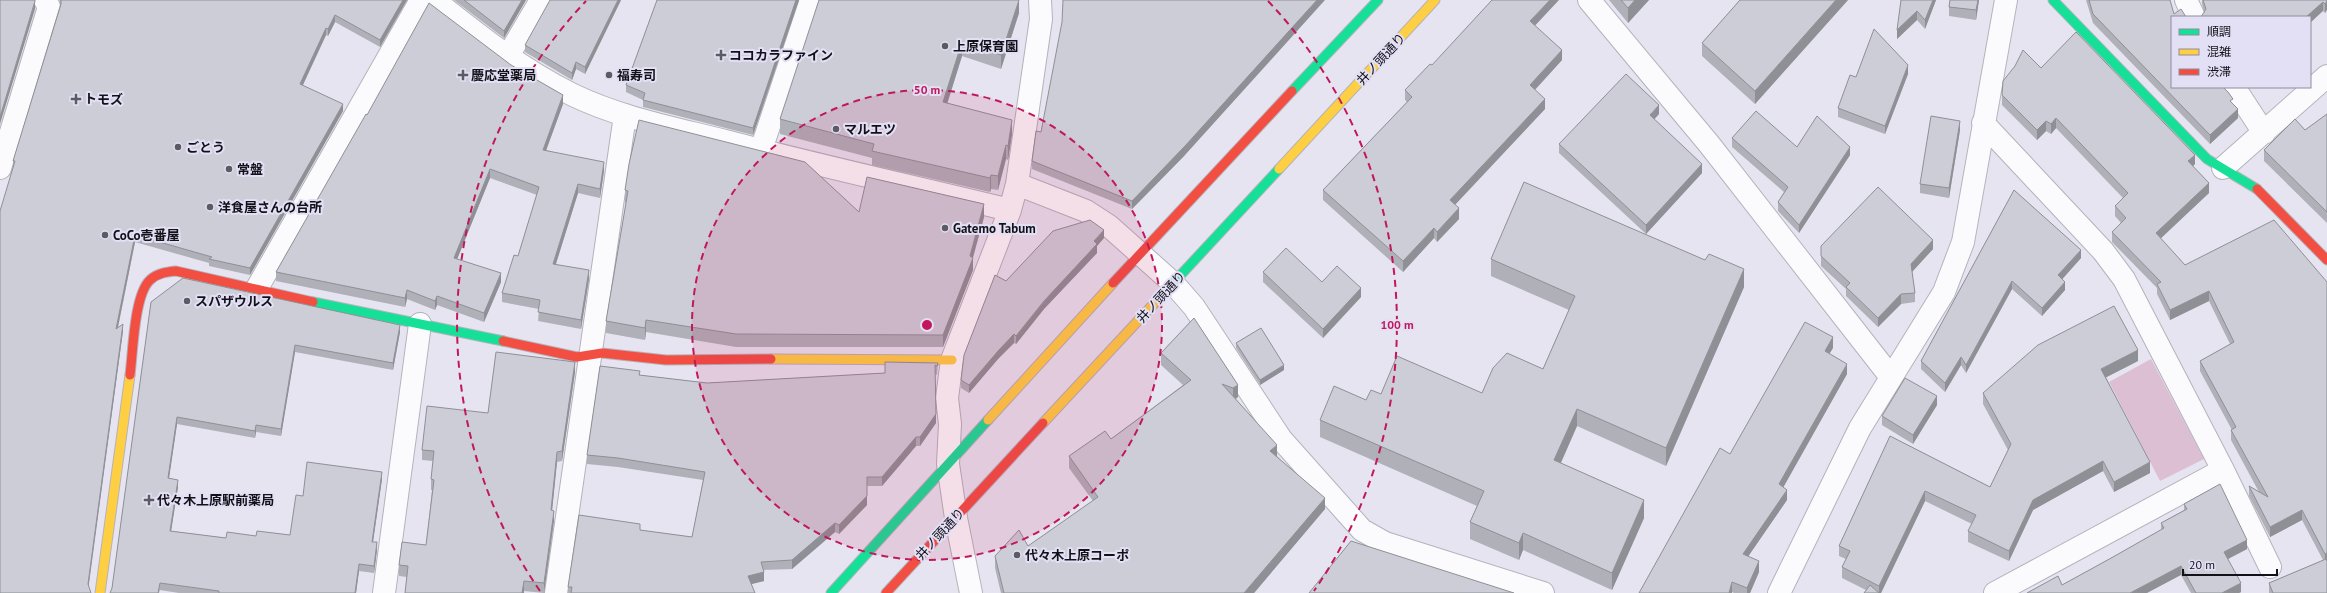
<svg xmlns="http://www.w3.org/2000/svg" width="2327" height="593" viewBox="0 0 2327 593" font-family="'PT Sans','Noto Sans JP',sans-serif">
<style>
.green{fill:#ddbfd4}
.lines{fill:none;stroke-linecap:round;stroke-linejoin:round}
.street-casing{stroke:#b4b2bb;stroke-width:24}
.fast-casing{stroke:#b4b2bb;stroke-width:11}
.slow-casing{stroke:#b4b2bb;stroke-width:11}
.jam-casing{stroke:#b4b2bb;stroke-width:11}
.street{stroke:#fbfbfd;stroke-width:22}
.fast{stroke:#16e098;stroke-width:9}
.slow{stroke:#ffcf43;stroke-width:9}
.jam{stroke:#f24e42;stroke-width:9}
.wall{fill:#afb0b8}
.shaded-wall{fill:#8f9096}
.building{fill:#cccdd6;stroke:#8f9096}
.ring{fill:none;stroke:#c2185b;stroke-width:2;stroke-dasharray:7 5}
.poi-dot{fill:#5c5b64;stroke:#e3dff5;stroke-width:1.5}
.labels{text-anchor:middle;dominant-baseline:central;stroke-width:4;stroke-linejoin:round;paint-order:stroke}
.poi-label{font-size:13px;font-weight:bold;fill:#121118;stroke:#e3dff5;text-anchor:start}
.street-label{font-size:13px;fill:#121118;stroke:#e3dff5}
.centre{fill:#c2185b;stroke:#e3dff5;stroke-width:2}
.ring-label{font-size:12px;text-anchor:middle;font-weight:bold;fill:#c2185b;stroke:#e3dff5;stroke-width:4;stroke-linejoin:round;paint-order:stroke}
</style>
<rect width="100%" height="100%" fill="#e6e4f0"/>
<path class="green" d="M2151,359L2204,459L2160,481L2109,382Z"/>
<g class="lines">
<defs>
<path id="street" d="M434,0C478,35 522,70 573,95C621,118 674,128 725,141C820,166 915,187 1010,210
M1589,0L1709,144L1890,376
M2186,0L2194,17
M508,56L541,0
M2234,87L2264,133
M1983,123L2103,251L2124,279L2223,470L2270,567
M761,150L811,0
M0,168L49,7L45,0
M2223,168L2327,76
M1017,184L1086,211L1109,226L1174,284L1194,307L1281,439L1362,530L1385,543L1543,593
M256,290L421,0
M384,593L420,324
M556,593L625,115
M971,593L956,518L948,464L950,424L947,398L952,360L1010,210L1017,184L1041,19L1040,0
M1779,593L1860,428L1944,292L1963,242L2006,0
M1995,593L2223,470"/>
<path id="fast" d="M2053,0L2207,159L2257,189
M1292,91L1378,0
M1162,295L1279,169
M313,302L503,341
M831,593L988,420"/>
<path id="slow" d="M1279,169L1435,0
M771,359L952,360
M988,420L1113,283
M1043,423L1162,295
M100,593L130,375"/>
<path id="jam" d="M2257,189L2327,260
M1113,283L1292,91
M503,341L577,357L602,353L666,360L771,359
M130,375C133,352 134,295 150,280C157,273 167,272 176,271L313,302
M886,593L1043,423"/>
</defs>
<use href="#street" class="street-casing"/>
<use href="#fast" class="fast-casing"/>
<use href="#slow" class="slow-casing"/>
<use href="#jam" class="jam-casing"/>
<use href="#street" class="street"/>
<use href="#fast" class="fast"/>
<use href="#slow" class="slow"/>
<use href="#jam" class="jam"/>
</g>
<path class="wall" d="M59,0H407L380,47L335,22L328,36L326,35L303,85L343,111L250,275L209,266V263L135,242L118,328L123,331L88,586L0,593L13,161L60,5V1Z
M454,0H526L504,38Z
M621,0L585,74L576,69L572,80L525,52V45Z
M799,0L753,135L643,107V100L626,92V85Z
M1019,0V13L1001,69L962,56L947,104L1012,134L1008,160L1006,159L998,190L991,189L990,192L872,165V158L780,134V119Z
M1609,0H1649L1628,23Z
M1740,0H1848L1755,104L1702,56V43Z
M1901,0H1936L1925,29L1917,20L1897,39Z
M1950,0H1979L1976,20L1949,16V7Z
M2086,0H2170L2172,87L2233,104L2238,118L2210,144L2093,23Z
M2202,0H2327L2325,13L2323,11L2204,12L2202,4Z
M1535,26L1562,60L1535,90L1545,109L1455,205L1459,219L1437,242L1434,238L1403,272L1323,200V190L1407,102L1405,100V90L1432,65Z
M2041,68L2195,164L2193,166L2209,193L2160,238L2185,265L2327,282V593H2269V583L2323,560L2302,520L2270,537L2249,496V486L2259,492L2231,440V430H2232L2200,371V361L2230,344L2209,301L2170,320L2157,294V288L2112,242V232L2121,223L2115,216V206L2123,198L2056,128L2051,134L2046,131L2037,140L2002,105V95Z
M1908,74L1885,134L1838,117V108L1856,77Z
M563,104L546,150L604,171L600,198L578,193L556,264L589,279L581,329L538,321L539,309L502,302V293L518,256L537,195L490,178L457,259L501,282L484,322L437,305L435,310L407,299L405,307L276,281V272L367,115Z
M1659,114L1654,119L1702,173L1646,234L1559,153V144Z
M2327,114V223L2264,161V150L2305,130Z
M1960,130L1949,198L1920,193V184Z
M1041,132L1185,155L1132,209L1032,169V161Z
M1732,138L1797,147L1850,155L1799,233L1778,211V202L1784,192L1732,147Z
M625,190L859,212L984,217L973,258V270L943,347H736L646,332L645,340L606,333V321L626,203L625,202Z
M2014,190L2081,258L2062,279L2065,290L2042,316L2012,289L1966,373L1961,365L1945,392L1921,369V361Z
M1104,238L1097,246V253L1044,309L1016,344L1014,343L998,359L969,393L961,388V380L1006,281Z
M1821,246L1933,249L1912,272L1915,293V302L1901,304L1878,327L1846,296V289L1821,266Z
M1491,259L1744,287L1666,466L1577,426L1561,463L1644,518L1612,590L1523,550L1519,560L1470,539V522L1477,506L1320,437V420L1381,394L1482,393L1543,369L1569,310L1491,276Z
M1263,272L1322,282L1361,297L1323,338L1263,282Z
M151,302L400,332L393,370L295,352L281,436L256,432L255,438L177,424L169,478L178,487L171,531L226,538L256,536L290,535L303,496L382,479L373,542L377,550L374,573L359,571L356,593H179L160,590L159,593H110L112,588Z
M1194,318L1238,397L1236,399L1277,456L1325,509L1254,593H1001L995,568V556L1028,546L1093,501L1069,468V456L1111,439L1183,385L1161,365V353Z
M1236,343L1284,370L1260,385L1236,348Z
M1833,348L1829,354L1847,374L1783,487L1787,500L1748,556L1759,572L1750,593H1734L1732,592V593H1639L1730,454Z
M2138,361L2106,377L2150,473L2114,492L2103,471L2033,510L2009,561L1968,542V531L1972,524L1925,501L1881,593H1864L1866,590L1842,578V567L1846,559L1839,556V546L1890,436L1990,487L2008,450L1983,404V393Z
M938,363L937,375L935,374L936,423L920,446H916L882,486H867V505L839,534L835,532L792,569L763,570L764,581L751,584L755,593H568V587L640,530L692,537L703,480L618,467L587,464V455L640,375L707,383L885,373Z
M575,372L562,461L557,462L552,511L554,521L544,593L524,591V593H405L407,577L399,576V565L426,545L432,490H431V479L433,461L422,460V450L488,413Z
M1937,405L1913,444L1882,425V416Z
M2184,504L2247,549L2228,559L2241,592L2239,593H2191L2181,575L2062,585L2113,557L2161,530V523L2184,510Z"/>
<path class="shaded-wall" d="M403,0H407L380,47V40Z
M522,0H526L504,38V31Z
M618,0H621L585,74V67Z
M796,0H799L753,135V128Z
M1019,0V13L1001,69V55Z
M1317,0H1325L1185,155L1132,209V201Z
M1550,0H1559L1530,31V21Z
M1635,0H1649L1628,23V8Z
M1836,0H1848L1755,104V91Z
M1933,0H1936L1925,29V20Z
M1978,0H1979L1976,20V10Z
M35,1V9L0,124V117Z
M2327,1V10L2325,13V4Z
M2323,2V11L2310,23V17H2306Z
M1917,11V20L1897,39V30Z
M335,15V22L328,36V29Z
M326,28V35L300,91V84Z
M962,42V56L943,117V102Z
M1562,50V60L1530,95V85Z
M576,62V69L572,80V73Z
M1908,65V74L1885,134V126Z
M563,95V104L543,159V150Z
M1545,99V109L1450,210V200Z
M343,104V111L250,275V268Z
M1659,105V114L1650,124V115Z
M2238,109V118L2210,144V135Z
M2056,118V128L2051,134V124Z
M1012,120V134L1008,160V146Z
M1960,121V130L1949,198V188Z
M2046,121V131L2037,140V130Z
M1006,145V159L998,190V176Z
M1850,147V155L1799,233V225Z
M2195,155V164L2188,171V161Z
M604,162V171L600,198V189Z
M1702,164V173L1646,234V225Z
M490,169V178L454,267V258Z
M991,175V189L990,192V178Z
M2209,183V193L2156,243V233Z
M578,184V193L553,273V264Z
M984,204V217L971,264L973,258V270L943,347V335L970,256Z
M1459,208V219L1437,242V232Z
M1434,228V238L1403,272V261Z
M1104,230V238L1097,246V253L1044,309L1016,344V336L1094,241Z
M135,235V242L116,336V329Z
M1933,240V249L1911,273V264Z
M2081,250V258L2058,284V275Z
M1744,269V287L1666,466V448Z
M589,270V279L581,329V320Z
M501,273V282L484,322V313Z
M2012,281V289L1966,373V365Z
M2065,282V290L2042,316V308Z
M1361,288V297L1323,338V329Z
M407,290V299L405,307V298Z
M2209,291V301L2170,320V310Z
M1901,294V304L1878,327V318Z
M437,296V305L435,310V301Z
M646,320V332L645,340V328Z
M123,324V331L88,591V584Z
M400,325V332L393,370V363Z
M1014,334V343L998,359L969,393V385L998,351Z
M1833,337V348L1825,361V351Z
M295,345V352L281,436V429Z
M2138,350V361L2101,380V369Z
M1961,357V365L1945,392V383Z
M575,362V372L562,461V451Z
M1847,364V374L1779,495V484Z
M1284,365V370L1260,385V380Z
M1238,385V397L1233,400V388Z
M1937,396V405L1913,444V435Z
M1577,409V426L1554,478V460Z
M936,414V423L920,446V437Z
M177,417V424L168,485V478Z
M256,425V432L255,438V431Z
M916,437V446L882,486V477Z
M1277,445V457L1270,451Z
M557,452V462L551,521V510Z
M2103,461V471L2033,510L2009,561V551L2033,500Z
M2150,462V473L2114,492V482Z
M382,472V479L372,549V542Z
M867,477V505L839,534V525Z
M178,480V487L170,538V531Z
M1787,490V500L1743,564V554Z
M1925,491V501L1881,593H1879V586Z
M1325,498V509L1254,593H1244Z
M1644,500V518L1612,590V573Z
M2302,510V520L2270,537V527Z
M554,511V521L544,593V583Z
M835,523V532L792,569V560Z
M1523,533V550L1519,560V543Z
M2247,540V549L2224,561V552Z
M377,542V550L374,573V566Z
M2327,553V563L2325,564V554Z
M1759,561V572L1750,593H1747V588Z
M359,564V571L356,593H355Z
M2181,566V575L2147,593H2130Z
M764,572V581L748,585V576Z
M524,581V593H522Z
M1732,582V593H1729Z
M2241,583V592L2239,593H2222Z"/>
<path class="building" d="M0,0H35V1L0,117Z
M61,0H403L380,40L335,15L328,29L326,28L300,84L343,104L250,268L209,259L212,257L135,235L116,329L123,324L88,584L91,593H0V211L15,161H13L61,4Z
M464,0H522L504,31Z
M550,0H618L585,67L576,62L572,73L525,45Z
M657,0H796L753,128L643,100L645,93L626,85Z
M819,0H1019L1001,55L962,42L943,102L1012,120L1008,146L1006,145L998,176L991,175L990,178L872,151L874,144L780,119Z
M1063,0H1317L1185,146L1132,201L1032,161L1036,131L1041,132L1062,22Z
M1492,0H1550L1530,21L1562,50L1530,85L1545,99L1450,200L1459,208L1437,232L1434,228L1403,261L1323,190L1412,97L1405,90L1430,64L1432,65Z
M1621,0H1635L1628,8Z
M1740,0H1836L1755,91L1702,43Z
M1901,0H1933L1925,20L1917,11L1897,30Z
M1950,0H1978L1976,10L1949,7Z
M2089,0H2170L2174,14L2181,9L2186,17H2172V87H2223L2228,92L2233,99L2230,101L2238,109L2210,135L2093,14Z
M2203,0H2327V1L2325,4L2323,2L2306,17H2201L2206,9Z
M429,3L511,65L563,95L543,150L604,162L600,189L578,184L553,264L589,270L581,320L538,312L540,300L502,293L514,255L518,256L539,187L490,169L454,258L501,273L484,313L437,296L435,301L407,290L405,298L276,272L366,114L367,115Z
M1874,29L1908,65L1885,126L1838,108L1850,75L1856,77Z
M2076,32L2195,155L2188,161L2209,183L2156,233L2185,265L2274,220L2327,282V553L2325,554L2302,510L2270,527L2249,486L2268,497L2231,430L2236,427L2200,361L2234,342L2209,291L2170,310L2157,284L2161,282L2112,232L2126,218L2115,206L2128,193L2056,118L2051,124L2046,121L2037,130L2002,95L2003,81L2015,66L2023,50L2041,68Z
M1626,74L1659,105L1650,115L1702,164L1646,225L1559,144Z
M1756,111L1797,147L1817,116L1850,147L1799,225L1778,202L1788,187L1732,138Z
M2327,114V212L2264,150L2295,119L2305,130Z
M1931,116L1960,121L1949,188L1920,184Z
M639,120L805,162L859,212L867,177L984,204L970,256L973,258L943,335L736,334L646,320L645,328L606,321L628,191L625,190L629,164Z
M1524,182L1705,260L1709,254L1744,269L1666,448L1577,409L1554,460L1644,500L1612,573L1523,533L1519,543L1470,522L1484,491L1320,420L1334,386L1366,400L1371,390L1381,394L1397,356L1482,393L1493,368L1507,353L1543,369L1575,296L1491,259Z
M1878,187L1933,240L1911,264L1915,293L1901,294L1878,318L1846,287L1850,283L1821,256V246Z
M2014,190L2081,250L2058,275L2065,282L2042,308L2012,281L1966,365L1961,357L1945,383L1921,361Z
M1090,220L1104,230L1094,241L1097,244L1044,301L1016,336L1014,334L998,351L969,385L961,380L964,355L995,275L1006,281L1053,231Z
M1286,248L1322,282L1337,266L1361,288L1323,329L1263,272Z
M183,278L400,325L393,363L295,345L281,429L256,425L255,431L177,417L168,478L178,480L170,531L226,538L227,532L256,536L257,531L290,535L296,495L303,496L307,462L382,472L372,542H377L374,566L359,564L355,593H219V591L160,583L158,593H110L112,588L151,302Z
M2114,306L2138,350L2101,369L2150,462L2114,482L2103,461L2033,500L2009,551L1968,531L1976,515L1925,491L1879,586L1842,567L1850,551L1839,546L1890,436L1990,487L2011,444L1983,393L2038,345Z
M1194,318L1238,385L1233,388L1222,384L1277,445L1270,451L1325,498L1244,593H1004L995,556L1019,530L1028,546L1098,497L1069,456L1105,431L1111,439L1191,380L1161,353Z
M1805,322L1833,337L1825,351L1847,364L1779,484L1787,490L1743,554L1759,561L1747,588L1732,582L1729,593H1639L1720,448L1730,454Z
M1261,328L1284,365L1260,380L1236,343Z
M496,352L575,362L562,451L557,452L551,510L554,511L544,583L524,581L522,593H405L408,566L399,565L402,542L426,545L434,480L431,479L434,451L422,450L427,406L488,413Z
M885,362L938,363L937,366L935,365L936,414L920,437H916L882,477H867V496L839,525L835,523L792,560L761,562L764,572L748,576L755,593H571L572,587H568L579,515L640,524V530L692,537L705,472L618,458L587,455L600,366L640,371L639,375L707,383L885,373Z
M1905,378L1937,396L1913,435L1882,416Z
M2220,484L2247,540L2224,552L2241,583L2222,593H2196L2181,566L2130,593H2027L2058,576L2062,585L2113,557L2164,528L2161,523L2187,509L2184,504Z
M1351,541L1514,593H1309Z
M2326,559L2327,561V593H2273L2269,583Z
M1870,585L1879,593H1864Z"/>
<circle cx="927" cy="325" r="235" fill="#c2185b" fill-opacity=".12"/>
<g class="ring">
<circle cx="927" cy="325" r="235"/>
<path d="M540 591A470 470 0 0 1 586 1M1268 1A470 470 0 0 1 1314 591"/>
</g>
<g class="poi-dot">
<circle cx="945" cy="46" r="4"/>
<path d="M719 49h4v4h4v4h-4v4h-4v-4h-4v-4h4z"/>
<path d="M461 69h4v4h4v4h-4v4h-4v-4h-4v-4h4z"/>
<circle cx="609" cy="75" r="4"/>
<path d="M74 93h4v4h4v4h-4v4h-4v-4h-4v-4h4z"/>
<circle cx="836" cy="129" r="4"/>
<circle cx="178" cy="147" r="4"/>
<circle cx="229" cy="169" r="4"/>
<circle cx="210" cy="207" r="4"/>
<circle cx="945" cy="228" r="4"/>
<circle cx="105" cy="235" r="4"/>
<circle cx="187" cy="301" r="4"/>
<path d="M147 494h4v4h4v4h-4v4h-4v-4h-4v-4h4z"/>
<circle cx="1017" cy="555" r="4"/>
</g>
<g class="labels">
<g class="poi-label">
<text x="953" y="46">上原保育園</text>
<text x="729" y="55">ココカラファイン</text>
<text x="471" y="75">慶応堂薬局</text>
<text x="617" y="75">福寿司</text>
<text x="84" y="99">トモズ</text>
<text x="844" y="129">マルエツ</text>
<text x="186" y="147">ごとう</text>
<text x="237" y="169">常盤</text>
<text x="218" y="207">洋食屋さんの台所</text>
<text x="953" y="228">Gatemo Tabum</text>
<text x="113" y="235">CoCo壱番屋</text>
<text x="195" y="301">スパザウルス</text>
<text x="157" y="500">代々木上原駅前薬局</text>
<text x="1025" y="555">代々木上原コーポ</text>
</g>
<g class="street-label">
<text transform="translate(1381 59) rotate(-47)">井ノ頭通り</text>
<text transform="translate(1161 297) rotate(-47)">井ノ頭通り</text>
<text transform="translate(940 534) rotate(-47)">井ノ頭通り</text>
</g>
</g>
<circle cx="927" cy="325" r="6" class="centre"/>
<g class="ring-label">
<text x="927" y="94">50 m</text>
<text x="1397" y="329">100 m</text>
</g>
<rect x="2171" y="16" width="140" height="72" fill="#e3dff5" stroke="#8f8d9d"/>
<rect x="2179" y="29" width="20" height="6" fill="#16e098" stroke="#8f8d9d"/>
<text x="2207" y="36" font-size="12" fill="#121118">順調</text>
<rect x="2179" y="49" width="20" height="6" fill="#ffcf43" stroke="#8f8d9d"/>
<text x="2207" y="56" font-size="12" fill="#121118">混雑</text>
<rect x="2179" y="69" width="20" height="6" fill="#f24e42" stroke="#8f8d9d"/>
<text x="2207" y="76" font-size="12" fill="#121118">渋滞</text>
<path d="M2183 569v6h94v-6" fill="none" stroke="#121118" stroke-width="2"/>
<text x="2189" y="569" font-size="12" fill="#121118" stroke="#e3dff5" stroke-width="3" paint-order="stroke">20 m</text>
</svg>
